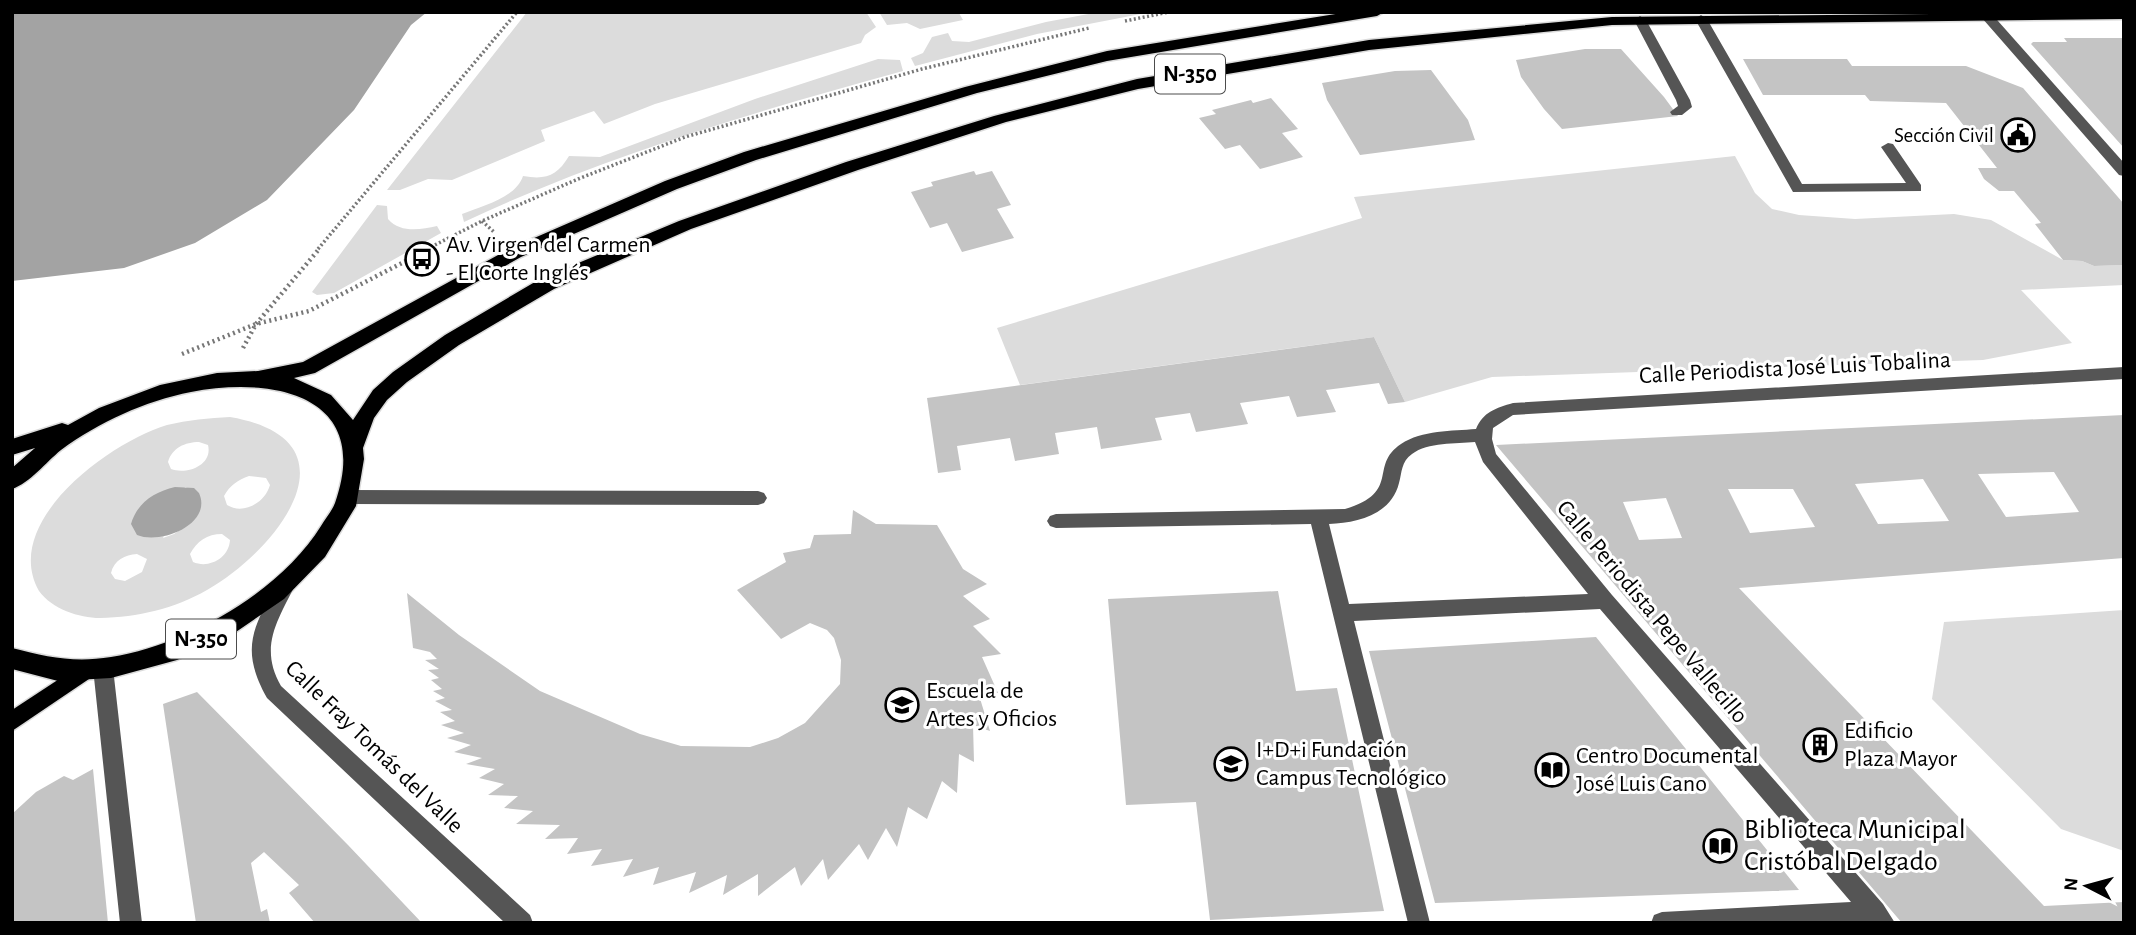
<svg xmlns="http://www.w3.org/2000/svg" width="2136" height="935" viewBox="0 0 2136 935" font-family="'Alegreya Sans',sans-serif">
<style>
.green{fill:#dcdcdc;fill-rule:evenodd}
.water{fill:#a3a3a3}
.building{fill:#c4c4c4;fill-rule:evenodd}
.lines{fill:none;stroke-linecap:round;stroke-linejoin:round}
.major-casing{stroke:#dbdbdb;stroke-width:3}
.highway-casing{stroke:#dbdbdb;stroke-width:3}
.path-far1{stroke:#777;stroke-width:3.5;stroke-dasharray:2 2.5;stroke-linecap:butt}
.path{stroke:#777;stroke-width:4.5;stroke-dasharray:2 3.5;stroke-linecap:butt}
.minor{fill:#555;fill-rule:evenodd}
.major{fill:#000;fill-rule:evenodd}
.highway{fill:#000;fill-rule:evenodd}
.labels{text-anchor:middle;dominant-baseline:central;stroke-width:6;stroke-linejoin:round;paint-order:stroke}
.far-poi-label{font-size:21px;fill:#000;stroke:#fff;text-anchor:end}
.shield{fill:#fff;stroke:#4c4c4c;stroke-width:2}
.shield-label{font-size:23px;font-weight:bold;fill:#000}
.poi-label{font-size:24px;fill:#000;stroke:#fff;text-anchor:start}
.street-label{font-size:24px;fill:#000;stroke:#fff}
.near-poi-label{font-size:28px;fill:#000;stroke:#fff;text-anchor:start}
</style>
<rect width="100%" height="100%" fill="#fff"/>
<path class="green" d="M527,12H866L876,27L865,35L861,43L655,104L604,124L594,111L541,130L545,141L452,180L428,179L400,190H387Z
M879,12L959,13L963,20L920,29L907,23L887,25Z
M1099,12H1151L1037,34L915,66L911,58L923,53L932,37L948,33L952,41L969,42L1046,22Z
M878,59L900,60L903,71C754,112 604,156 464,222L462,214C482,206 516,198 523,176C546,180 557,176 569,156L600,157L755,99Z
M1735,156L1755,193L1772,209L1799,215L1855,219L1954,214L1991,220L2063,260L2082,261L2094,266L2124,265V285L2021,290L2072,343L1983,360L1492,377L1405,402L1374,337L1020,385L997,328L1362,218L1354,197Z
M377,205L387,206L388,219C400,233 420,230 437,226L441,233L334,293L317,295L312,292Z
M230,417C363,440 278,550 207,590C174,609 138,617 100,618C79,618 52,609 39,591C0,522 110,442 167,425C188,420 209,418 230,417ZM199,442L208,445C213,465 187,475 171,469L168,462C172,448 185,442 199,442ZM249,476L266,478L270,485C265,503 243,515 227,505L224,496C230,485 238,480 249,476ZM185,487L199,493L192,521L174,534L163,538ZM222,534L230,540C229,558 209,569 193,562L190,554C197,541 207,534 222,534ZM137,554L147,559L142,572L125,581L115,579L111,573C114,560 125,555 137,554Z
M2124,610V851L2061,829L1932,699L1944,622Z"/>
<path class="water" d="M12,12H427L411,25L354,110L267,200L195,243L124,268L12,281Z
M175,487L194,488L199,493C213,524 161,545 137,535L131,524C137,503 154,492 175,487Z"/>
<path class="building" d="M2064,38H2124V148L2031,44L2033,42H2067Z
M1585,49H1621L1664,97L1678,116L1562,129L1544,109L1521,77L1516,60Z
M1743,59H1847L1852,66H1966L2023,88L2124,204V265L2094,266L2082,261L2063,260L2035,224L2041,223L2014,191H1999L1984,179L1978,168H1997L1946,103L1870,101L1865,95H1763Z
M1431,70L1468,120L1475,140L1360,155L1327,100L1322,83L1395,71Z
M1271,98L1298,129L1282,133L1303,157L1260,169L1240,145L1225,149L1199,118L1216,114L1212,110L1251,100L1253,103Z
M974,171L976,175L992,171L1011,205L997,209L1014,238L962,252L947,223L930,228L911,192L933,186L931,182Z
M1374,337L1405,402L1388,404L1379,383L1326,390L1336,412L1297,417L1289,396L1240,403L1248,424L1196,432L1190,413L1155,418L1162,440L1101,449L1097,427L1055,433L1059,454L1015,461L1010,438L957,446L961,470L938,473L927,398Z
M2124,415V558L1739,588L2044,906L2124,902V923H1902L1496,445ZM2054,472L2079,512L2006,517L1978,474ZM1923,479L1949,521L1878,524L1855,484ZM1728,489H1793L1815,527L1750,533ZM1666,498L1682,538L1639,540L1623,502Z
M853,510L876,524L937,525L963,569L987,584L963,596L990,619L973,626L1001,654L982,657L998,693L978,692L990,731L973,725L974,762L959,754L957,793L942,781L927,819L908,807L897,847L886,828L868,860L859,844L828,880L823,859L801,886L795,867L758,896V874L723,895L727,875L689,893L696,872L653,885L659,867L623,877L633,859L591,866L602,849L567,854L578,838L545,839L560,825L516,824L533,811L504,808L518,796L488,795L504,784L479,778L495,769L466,764L482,758L454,752L471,745L447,738L464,733L441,725L455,721L440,712L452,710L435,701L445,698L433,691L442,689L431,680L439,678L428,670L439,669L425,660L437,659L430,652L413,648L407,593L459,635L540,691L640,734L681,746L750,747L778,738L805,723L840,684L841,660L834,638L827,630L810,623L781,639L737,590L786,562L783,553L810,548L814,535L851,534Z
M1278,591L1296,691L1337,688L1384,911L1210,920L1196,802L1126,805L1108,599Z
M1596,637L1799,890L1435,903L1369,651Z
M197,692L348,845L422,923H315L289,893L299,885L264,852L251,863L261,912L267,909L270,923H196L163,704Z
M93,769L108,923H12V814L36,792L64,776L73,780Z"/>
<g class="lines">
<defs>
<path id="major" d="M82,664L89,667L92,673L89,679L12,731V710Z"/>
<path id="highway" d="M1348,12H1384L1377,16L1107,61L977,93L756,160L677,189L521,257L315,373L294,378L331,395L353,420L373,390L393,372L445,335L540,279L679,221L846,162L994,116L1137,79L1369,40L1612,17L2124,12V19L1612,25L1369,50L1138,89L1006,122L858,170L691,229L554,289L459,345L407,382L387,400L374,418L363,448L364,459L356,506L325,557L284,599L233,634L177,660L111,678L58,681L12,669V648C47,657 74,663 111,657C187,645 280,592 321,526C325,519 332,511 335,503C373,395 273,376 191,392C145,401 99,422 61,450C46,462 30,483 12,489V468L35,448L12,455V439L62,423L68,425L99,408L160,385L217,373L258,371L303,362L509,249L665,181L744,152L965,87L1107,51Z"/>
</defs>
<use href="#major" class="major-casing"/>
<use href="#highway" class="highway-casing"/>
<path class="path-far1" d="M1125,21L1169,12
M482,221L494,232
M318,249L517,12
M427,249L482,221L578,179L685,137L922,69L1089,28"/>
<path class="path" d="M243,348L256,324L320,248
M182,354L256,324L309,311L431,248"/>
<path class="minor" d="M1982,12H1990L2124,163V176L2119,175L1982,18Z
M1701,15L1707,19L1802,184L1906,183L1881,147L1888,143L1893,144L1921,185V191L1793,192L1695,19Z
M1640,16L1646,20L1690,100L1692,107L1682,115H1672L1670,112L1678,106L1676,100L1634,20Z
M2124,367V379L1513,415L1493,428L1492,439L1496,454L1612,595L1883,904L1895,923H1651L1654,915L1662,912L1851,902L1600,609L1354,621L1430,923H1408L1311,524L1056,528L1050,526L1047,521L1050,516L1056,514L1345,509C1402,492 1368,466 1401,444C1422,430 1452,431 1476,429C1483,412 1496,408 1513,403ZM1475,442L1483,462L1588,594L1349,604L1329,524C1357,523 1391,515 1399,483C1402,472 1401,462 1412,454C1428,442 1456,444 1475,442Z
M349,490L758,491L764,493L767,498L764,503L758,505L349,504L343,502L340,497L343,492Z
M287,575L294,577L296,583C279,619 258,646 281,686L530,915L533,923H505L267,698C238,646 255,626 280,577Z
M103,659L110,662L113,668L142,923H120L93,668L96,662Z"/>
<use href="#major" class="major"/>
<use href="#highway" class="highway"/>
</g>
<defs>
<symbol id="civic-ring" viewBox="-11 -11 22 22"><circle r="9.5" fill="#fff" stroke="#000" stroke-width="1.5"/><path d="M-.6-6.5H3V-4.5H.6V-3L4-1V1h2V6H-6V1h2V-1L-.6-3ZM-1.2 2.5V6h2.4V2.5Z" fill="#000"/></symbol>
<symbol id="bus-ring" viewBox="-11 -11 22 22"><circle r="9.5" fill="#fff" stroke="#000" stroke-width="1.5"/><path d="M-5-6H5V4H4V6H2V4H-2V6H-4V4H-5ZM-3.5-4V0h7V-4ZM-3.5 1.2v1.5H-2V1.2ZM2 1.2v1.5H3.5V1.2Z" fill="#000"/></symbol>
<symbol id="university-ring" viewBox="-11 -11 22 22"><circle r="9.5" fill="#fff" stroke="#000" stroke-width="1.5"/><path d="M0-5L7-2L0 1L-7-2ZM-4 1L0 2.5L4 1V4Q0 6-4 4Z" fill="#000"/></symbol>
<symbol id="building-ring" viewBox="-11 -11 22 22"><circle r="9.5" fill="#fff" stroke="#000" stroke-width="1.5"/><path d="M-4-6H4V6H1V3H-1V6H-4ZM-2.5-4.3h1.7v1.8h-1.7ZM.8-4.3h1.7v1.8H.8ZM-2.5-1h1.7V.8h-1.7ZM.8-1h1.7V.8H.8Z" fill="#000"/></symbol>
<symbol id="library-ring" viewBox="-11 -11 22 22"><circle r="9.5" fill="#fff" stroke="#000" stroke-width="1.5"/><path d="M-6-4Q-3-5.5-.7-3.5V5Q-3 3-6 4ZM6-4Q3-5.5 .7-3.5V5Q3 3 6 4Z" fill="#000"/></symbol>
</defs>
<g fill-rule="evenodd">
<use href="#civic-ring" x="1999" y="116" width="38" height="38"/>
<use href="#bus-ring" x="403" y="240" width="38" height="38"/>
<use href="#university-ring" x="883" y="686" width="38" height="38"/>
<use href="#building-ring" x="1801" y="726" width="38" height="38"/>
<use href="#university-ring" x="1212" y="745" width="38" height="38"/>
<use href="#library-ring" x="1533" y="751" width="38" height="38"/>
<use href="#library-ring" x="1701" y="827" width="38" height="38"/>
</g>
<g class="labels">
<g class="far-poi-label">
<text x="1994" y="135">Sección Civil</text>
</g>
<g class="shield">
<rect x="1155" y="54.5" width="70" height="39" rx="5"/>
<rect x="166" y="619.5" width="70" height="39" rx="5"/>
</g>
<g class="shield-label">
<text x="1190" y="74">N-350</text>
<text x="201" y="639">N-350</text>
</g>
<g class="poi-label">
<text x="446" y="245">Av. Virgen del Carmen<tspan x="446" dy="28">- El Corte Inglés</tspan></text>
<text x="926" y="691">Escuela de<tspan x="926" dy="28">Artes y Oficios</tspan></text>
<text x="1844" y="731">Edificio<tspan x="1844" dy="28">Plaza Mayor</tspan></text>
<text x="1256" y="750">I+D+i Fundación<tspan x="1256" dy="28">Campus Tecnológico</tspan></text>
<text x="1576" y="756">Centro Documental<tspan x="1576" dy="28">José Luis Cano</tspan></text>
</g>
<g class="street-label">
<text transform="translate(1795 368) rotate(-3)">Calle Periodista José Luis Tobalina</text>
<text transform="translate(1652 612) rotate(50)">Calle Periodista Pepe Vallecillo</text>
<text transform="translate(374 747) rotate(44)">Calle Fray Tomás del Valle</text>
</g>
<g class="near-poi-label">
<text x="1744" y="830">Biblioteca Municipal<tspan x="1744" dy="32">Cristóbal Delgado</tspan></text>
</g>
</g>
<rect width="2136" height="935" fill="none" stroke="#000000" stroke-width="28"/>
<g transform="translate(2087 886) rotate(276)" stroke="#ffffff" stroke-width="5" paint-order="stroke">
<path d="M0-5L12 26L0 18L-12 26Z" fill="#000000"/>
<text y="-10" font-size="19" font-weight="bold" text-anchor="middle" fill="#000000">N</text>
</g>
</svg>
